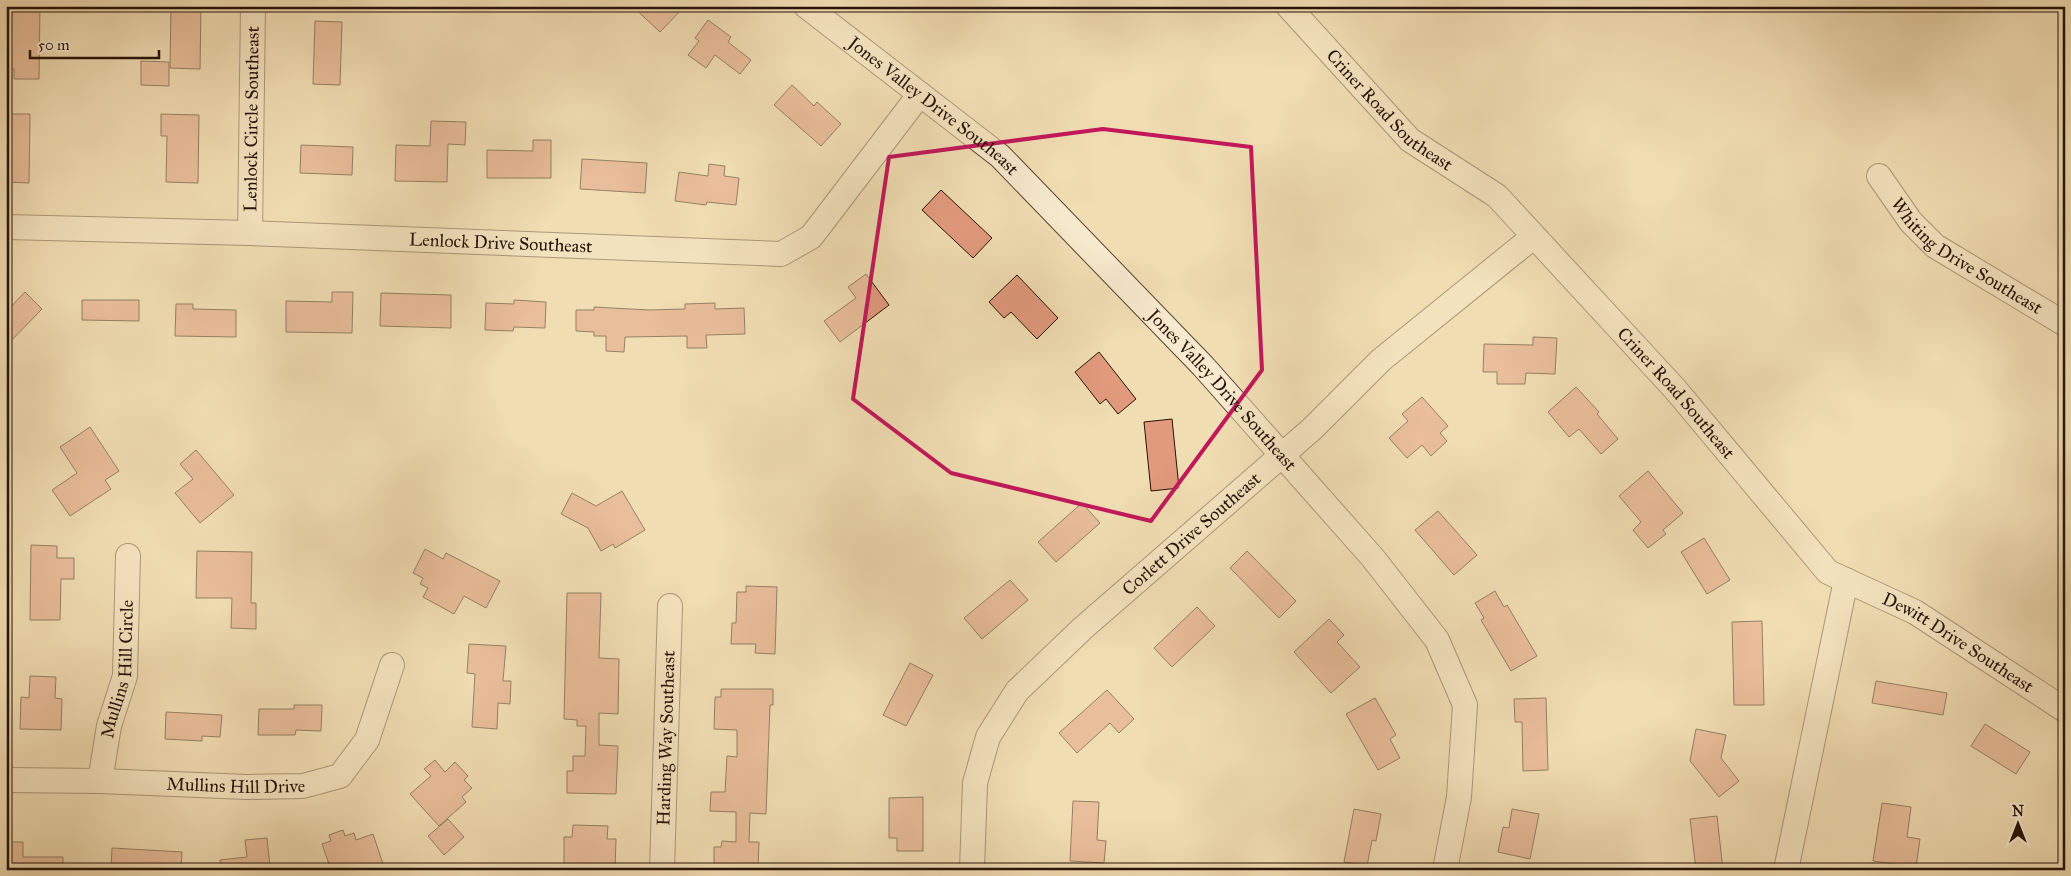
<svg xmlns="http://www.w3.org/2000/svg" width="2071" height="876" viewBox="0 0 2071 876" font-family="'IM FELL Great Primer',serif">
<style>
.building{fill:#e19a7c;stroke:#251309}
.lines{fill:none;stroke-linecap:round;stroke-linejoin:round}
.minor-casing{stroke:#584633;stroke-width:26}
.minor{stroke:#f6e9cd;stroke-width:24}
.marked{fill:none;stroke:#c2185b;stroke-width:4;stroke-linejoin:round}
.labels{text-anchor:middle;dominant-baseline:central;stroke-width:5;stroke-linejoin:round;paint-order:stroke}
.street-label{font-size:18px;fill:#251309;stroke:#f6e9cd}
</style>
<rect width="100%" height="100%" fill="#f1ddb2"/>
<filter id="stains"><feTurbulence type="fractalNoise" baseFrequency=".004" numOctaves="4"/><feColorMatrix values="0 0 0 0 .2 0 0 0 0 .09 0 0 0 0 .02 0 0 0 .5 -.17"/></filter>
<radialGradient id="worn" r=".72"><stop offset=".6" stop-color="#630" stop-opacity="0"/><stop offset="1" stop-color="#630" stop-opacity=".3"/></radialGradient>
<path class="building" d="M10,6H40L39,79H14V69H9Z
M632,6H685L660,32Z
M171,7H201L200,69L170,68Z
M708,20L731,37L728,42L751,60L740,74L715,55L706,68L688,55L699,41L695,38Z
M315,21L342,22L340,85L313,84Z
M141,61L169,62V86L141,85Z
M792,85L814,106L817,102L841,124L821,146L774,105Z
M6,114H30L29,183L6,182Z
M161,114L199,115L198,183L166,182L167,136H161Z
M431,121L466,122L465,145L448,144L447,182L395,181L396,145L430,146Z
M533,140H551V178H487V150L533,151Z
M301,145L353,147L352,175L300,173Z
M582,159L647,163L645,193L580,189Z
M709,164L725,166L724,176L739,178L736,205L707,202L706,205L675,201L679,172L708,176Z
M941,190L992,238L973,258L922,210Z
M866,274L889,305L840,342L824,321L856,298L848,287Z
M1017,275L1058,318L1037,339L1011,312L1004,318L989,302Z
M25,292L42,309L6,346V312Z
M332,292H353L352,333L286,332V301L332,302Z
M381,293L451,295V328L380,326Z
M82,300H139V321L82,320Z
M514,300L546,302L545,328L514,327L513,331L485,330L486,303L514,304Z
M715,303V309L744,308L745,334L706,335L707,348H687V336L625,337L624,352L606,351V336H594V332L576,331V310H594V307L649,310L685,309V304Z
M176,304H193V309L236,310V337L175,336Z
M1533,337L1557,338L1555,374L1526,373L1525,384H1497V372H1483L1484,344L1533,345Z
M1099,352L1136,399L1118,414L1106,399L1100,404L1075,372Z
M1576,387L1599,412L1597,414L1618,439L1601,454L1579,429L1569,437L1548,412Z
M1422,397L1448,426L1440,433L1447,441L1431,456L1422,445L1407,458L1389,438L1408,421L1402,414Z
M1172,419L1179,488L1151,491L1144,422Z
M90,427L119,471L105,480L111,489L70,516L52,490L77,473L60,447Z
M196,450L234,495L200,523L175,493L193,479L180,464Z
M1648,471L1683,513L1663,530L1666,534L1648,548L1633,530L1641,522L1619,496Z
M622,491L645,530L615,548L613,544L601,551L588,528L561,514L572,493L596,506Z
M1082,503L1100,523L1056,562L1038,542Z
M1438,511L1477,555L1454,575L1415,530Z
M1704,538L1730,580L1707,594L1681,552Z
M31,545L57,546V558H74V579H61L60,620H30Z
M425,549L443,559L446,553L500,581L486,608L464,596L454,614L423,597L428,588L420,584L423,578L413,573Z
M197,551L252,552L251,603H256V629L231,628L232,598H196Z
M1247,551L1296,601L1279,618L1230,568Z
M1010,580L1028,600L982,639L964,618Z
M746,586L777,587L775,654L755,653L756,644H731L732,623H736L737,592H746Z
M1495,591L1504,607L1507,605L1537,656L1511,671L1481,620L1484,618L1475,603Z
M567,593H601L599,658L619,659L618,714L599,713V745L618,746L616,794L567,793V771H573V756H585L586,726H577V720L564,719Z
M1197,607L1215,626L1172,667L1154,648Z
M1329,619L1344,635L1337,642L1360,667L1331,693L1294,652Z
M1762,621L1764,705H1734L1732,622Z
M469,644L506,646L503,681H511L510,704L498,703L497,729L472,727L475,674L467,673Z
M910,663L933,675L906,726L883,715Z
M30,676L56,677L55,698L62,699L61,730L20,729L21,697L29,698Z
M1876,681L1947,693L1943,715L1872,703Z
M721,689H773V705H770L766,814L750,813L749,842H759L758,870L714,869V847H721L722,841L736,842V812L710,811L711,792H725L727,756L737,757V730L714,729L715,697H721Z
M1107,690L1134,719L1119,733L1110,723L1077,753L1059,733Z
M1375,698L1396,735L1390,739L1400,758L1378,770L1346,714Z
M1546,698L1548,770L1523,771L1522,722H1515L1514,699Z
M294,705H322L321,731L296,730L295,735H258L259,709H294Z
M166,712L222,715L220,737L202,736V741L165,739Z
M1985,724L2030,752L2016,774L1971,746Z
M1696,729L1726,735L1721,758L1739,781L1719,797L1690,761Z
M435,760L445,772L455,762L468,776L464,780L472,788L462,797L466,802L439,826L410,794L431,776L424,769Z
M923,797V851H897V838H889V798Z
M1073,801L1099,802L1097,840L1106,841L1104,863L1070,861Z
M1882,803L1911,807L1907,837L1920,839L1916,867L1873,861Z
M1354,809L1381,814L1376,841L1372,840L1367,866L1344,862Z
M1512,809L1539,814L1530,859L1498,852L1503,827L1509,828Z
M1717,816L1723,870H1696L1690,819Z
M448,819L464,837L444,855L428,836Z
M573,825L608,826L607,839H616L615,870H564V837H572Z
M343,830L345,836L354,833L356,840L373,834L385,870H365L363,865L350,870H338L336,864L330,867L322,844L331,841L329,835Z
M267,838L270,867L261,868V870H221L220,860L247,857L245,840Z
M6,842H23V857H63V870H6Z
M112,848L182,852L181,870H111Z"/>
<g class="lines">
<defs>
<g id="minor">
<path id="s1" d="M806,6L1000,156L1203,366L1373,558L1437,640L1465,705L1459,797L1445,870"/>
<path id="s2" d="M1288,6L1410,140L1497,196L1675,389L1828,572L1915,612L2065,710"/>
<path id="s3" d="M1879,176L1911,222L1935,246L2065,324"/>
<path id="s4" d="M6,227L250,233L781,254L811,237L920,94"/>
<path id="s5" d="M250,233L253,6"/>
<path id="s6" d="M6,780L100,781L247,787L303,786L340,776L367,740L392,665"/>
<path id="s7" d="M100,781L109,726L125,676L128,556"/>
<path id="s8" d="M662,870L670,606"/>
<path id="s9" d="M972,870L975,783L988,737L1017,691L1083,628L1312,429L1381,360L1533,237"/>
<path d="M1786,870L1846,580"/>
</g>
</defs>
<use href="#minor" class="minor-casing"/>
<use href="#minor" class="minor"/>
</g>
<path d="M0 0H2071V876H0ZM1103,129L1251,147L1262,370L1151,521L951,473L853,399L889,157Z" fill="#f1ddb2" fill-opacity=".55" fill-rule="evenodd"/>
<path class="marked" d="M1103,129L1251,147L1262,370L1151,521L951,473L853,399L889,157Z"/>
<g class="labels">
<g class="street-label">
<text stroke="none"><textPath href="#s1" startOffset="162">Jones Valley Drive Southeast</textPath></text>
<text stroke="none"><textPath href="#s2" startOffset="146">Criner Road Southeast</textPath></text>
<text stroke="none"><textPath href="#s5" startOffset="114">Lenlock Circle Southeast</textPath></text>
<text stroke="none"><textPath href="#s4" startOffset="495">Lenlock Drive Southeast</textPath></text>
<text stroke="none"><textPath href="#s3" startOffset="121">Whiting Drive Southeast</textPath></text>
<text stroke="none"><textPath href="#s1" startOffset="568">Jones Valley Drive Southeast</textPath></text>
<text stroke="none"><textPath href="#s2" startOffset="551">Criner Road Southeast</textPath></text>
<text stroke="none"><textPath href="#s9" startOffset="424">Corlett Drive Southeast</textPath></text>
<text stroke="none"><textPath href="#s2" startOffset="934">Dewitt Drive Southeast</textPath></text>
<text stroke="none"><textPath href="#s7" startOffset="114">Mullins Hill Circle</textPath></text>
<text stroke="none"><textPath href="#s8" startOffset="132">Harding Way Southeast</textPath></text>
<text stroke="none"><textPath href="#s6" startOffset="230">Mullins Hill Drive</textPath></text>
</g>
</g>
<rect width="2071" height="876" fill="none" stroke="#f1ddb2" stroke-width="25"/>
<rect x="8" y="8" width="2056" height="861" fill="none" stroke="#251309" stroke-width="2.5"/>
<rect x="12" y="12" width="2046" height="851" fill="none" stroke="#251309"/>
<g transform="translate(2018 824)" stroke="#f6e9cd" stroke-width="4" paint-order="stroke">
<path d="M0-4L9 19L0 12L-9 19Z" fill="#251309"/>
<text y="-8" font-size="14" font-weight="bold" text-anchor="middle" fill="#251309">N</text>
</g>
<path d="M30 50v8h129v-8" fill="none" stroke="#251309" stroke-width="2.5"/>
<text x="38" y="50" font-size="15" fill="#251309" stroke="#f6e9cd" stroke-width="4" paint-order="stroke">50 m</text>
<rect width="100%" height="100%" filter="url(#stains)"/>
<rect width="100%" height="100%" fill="url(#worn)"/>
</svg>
